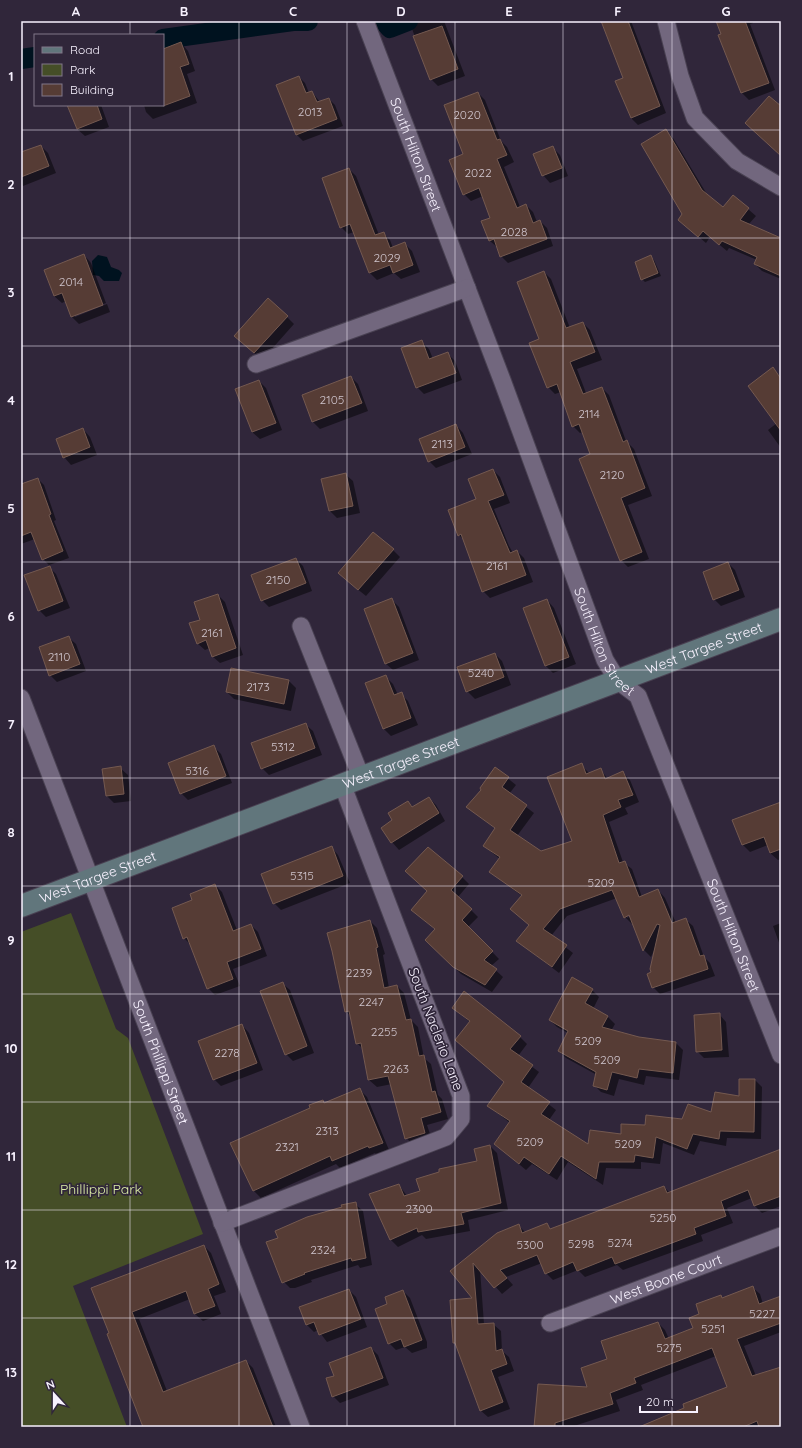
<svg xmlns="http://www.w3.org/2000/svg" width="802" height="1448" viewBox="0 0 802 1448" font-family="Quicksand,sans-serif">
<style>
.green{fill:#454e27}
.water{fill:#00121f}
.shadow{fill:#0007;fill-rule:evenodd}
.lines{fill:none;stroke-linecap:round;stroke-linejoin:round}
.canal{stroke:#00121f;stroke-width:20}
.building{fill:#563c35;stroke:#745950}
.street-casing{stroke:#494152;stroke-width:19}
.secondary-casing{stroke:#494152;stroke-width:24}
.street{stroke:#72677e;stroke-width:17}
.secondary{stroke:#61767c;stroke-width:22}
.grid{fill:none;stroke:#f7f1fe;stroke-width:1;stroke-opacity:0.55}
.labels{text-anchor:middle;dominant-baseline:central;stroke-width:3.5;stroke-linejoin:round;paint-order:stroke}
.number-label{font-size:12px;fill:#cfc4cc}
.street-label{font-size:14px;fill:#f7f1fe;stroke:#30263a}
.park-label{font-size:14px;fill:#dbeda5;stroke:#30263a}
.neatline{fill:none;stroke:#f7f1fe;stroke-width:1.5}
.grid-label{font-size:13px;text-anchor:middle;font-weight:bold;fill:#f7f1fe}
</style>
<rect width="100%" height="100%" fill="#30263a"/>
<path class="green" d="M71,913L116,1029L128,1038L203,1234L73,1286L127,1427H21V932Z"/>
<path class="water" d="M98,255L107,257L111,267L119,270L122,273L119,281H104L99,276L93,275L92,261Z"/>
<path class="shadow" d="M409,21H444L465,76L438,86L431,79Z
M601,21H631L666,113L638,125L631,118L624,78Z
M717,21H753V23L750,24L775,90L749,100L742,93Z
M181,43L188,51L195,71L187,74L197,103L153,119L146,112L144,105H163V50Z
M299,77L305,83L309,93L312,92L320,102L329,99L335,105L343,126L303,141L297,135Z
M478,93L485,100L501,141L507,147L514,162L504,167L520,207L526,205L533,212L537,222L540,221L547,228L553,246L508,263L501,256L498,248L490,241L482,222L492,218L483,196L471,201L464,194V154Z
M68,105H101L109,127L85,136L77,129Z
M666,131L673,138L708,196L723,209L733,196L756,216L748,225L781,239V279L762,271L755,264L757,260L729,248L727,251L710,237L706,243L679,220L684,214Z
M41,146L48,153L56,173L23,186L21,183V152Z
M553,148L560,155L568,176L550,183L543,175Z
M349,169L356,176L379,235L383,233L390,240L393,248L405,244L412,251L420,272L401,279L394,273L377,280L370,273L354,232L348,234L341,227Z
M84,255L91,263L106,303L75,315V317L107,304L110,312L79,324L72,317L66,301L62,303L54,296Z
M651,257L654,260L661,276L645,282L642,279Z
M544,272L551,279L570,328L583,323L590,330L602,360L577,369L586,393L602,388L609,395L626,441L634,449L652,496L628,505L649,559L628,567L621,560L592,455L583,432L580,433L573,426L561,392L555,394L548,387L540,339Z
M287,317L294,324L262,360L243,343Z
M422,342L429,349L433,359L447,353L455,361L462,380L424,394L417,387Z
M773,369L781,377V448L768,430L777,423Z
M351,377L358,384L368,411L320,429L313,422L303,396Z
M259,381L266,388L282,430L260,439L252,432Z
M456,425L463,433L472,454L436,468L429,461Z
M83,429L90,437L97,455L71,465L64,457Z
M493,470L500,477L510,503L494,509L509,546L513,553L517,551L524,558L533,582L490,598L483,591L464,540L459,535Z
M21,474L24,484L38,479L44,485L56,520L54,521L69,558L49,565L43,559L35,539L21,544Z
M345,474L353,481L360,513L337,518L330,511L322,480Z
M393,550L400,557L366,596L346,580Z
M296,559L303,566L312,591L269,607L262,600Z
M728,563L735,570L745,597L721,606L714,599Z
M49,567L56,574L70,608L46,617L39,610Z
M218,595L225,602L243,655L220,663L212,656L210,648L205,650L197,643L202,620Z
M391,599L399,607L419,660L393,670L385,663Z
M547,600L554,608L576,664L553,673L546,666Z
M68,637L76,644L86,671L57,682L50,675Z
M495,654L502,661L511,685L475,699L467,691Z
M386,677L393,684L398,695L401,694L408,701L418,725L391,736L384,729Z
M289,681L296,688L291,711L234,699L227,692Z
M305,724L313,731L322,755L269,775L262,768Z
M214,747L221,754L232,783L188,800L181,793Z
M581,765L589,773L600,769L608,779L623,773L630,780L639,802L625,808L628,814L609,822L623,862L632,869L642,897L658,890L665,898L676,923L685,919L693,926L704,957L710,963L715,976L660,994L653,987L655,948L651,957L644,950L634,923L632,924L625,917L617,898L567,916L551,936L573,953L559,973L517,941L530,925L522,896L490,872L500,859L484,846L496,829L467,807L483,790L495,768L516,785L509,794L534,813L517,836L541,853L573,841ZM634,914L627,918V915Z
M120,768L128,775L131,801L114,803L107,796Z
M429,798L436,805L445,821L399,850L392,842L394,821L408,802L413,807Z
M781,803V859L778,860L770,853L768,845L750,852L742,844Z
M331,847L338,855L350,883L281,910L274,903Z
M462,877L469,884L458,897L478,917L468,927L499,959L491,966L503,977L492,992L461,974L427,940L436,930L420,917Z
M215,885L222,892L237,930L251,925L258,932L267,956L233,969L240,986L215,995L208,988L191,945L184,938L194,901Z
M370,921L377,928L385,954L383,955L389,988L397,986L404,993L411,1020L418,1027L424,1058L431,1064L438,1095L442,1099L448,1119L427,1125L432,1140L414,1145L406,1138L392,1084L377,1087L369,1080L363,1049L357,1043L351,1017L346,1011Z
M781,923V948L773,926Z
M282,983L290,990L314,1053L293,1061L286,1054Z
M592,990L599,997L593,1009L608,1017L615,1024L611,1031L639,1038L676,1043L683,1050L679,1080L646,1076L644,1085L619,1079L614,1096L601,1092L594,1085L597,1075L566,1058L559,1051L568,1033L557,1027L550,1020Z
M453,1008L520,1037L527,1044L518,1056L539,1072L528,1088L556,1110L549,1120L589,1145L646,1126L712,1114L740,1097L755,1080L762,1087L761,1139L727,1138L726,1146L700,1141L694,1155L663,1143L660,1164L641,1162V1169L606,1168L603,1185L568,1162L557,1180L532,1164L526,1170L495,1144L510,1123L489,1106L505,1082L470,1022Z
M719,1014L726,1022L729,1057L704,1058L697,1051Z
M242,1025L249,1033L263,1070L221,1086L214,1079Z
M360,1090L367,1097L389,1150L377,1155L375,1153L340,1168L336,1164L261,1198L254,1191L231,1143L312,1108L322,1101L325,1104Z
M490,1146L497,1153L508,1210L468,1220L470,1231L426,1239L422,1235L398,1247L391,1240L370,1195L399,1185L407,1196L421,1191L478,1162Z
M781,1152V1206L762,1213L755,1206L752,1198L727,1208L733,1223L701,1235L703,1241L623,1270L617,1265L585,1277L578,1270L553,1280L546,1273L542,1263L506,1277L513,1285L502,1294L480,1269L484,1324H493L501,1331L502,1351L509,1357L514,1371L498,1377L510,1409L488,1417L480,1410L457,1346L454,1343L474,1299L452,1271L519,1226L526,1233L547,1224L552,1230L664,1187L670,1193Z
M355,1204L363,1211L372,1265L360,1268L358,1265L311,1280L312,1282L295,1288H290L282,1280L279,1238Z
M204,1246L211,1253L226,1292L214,1296L221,1314L203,1321L195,1314L190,1299L139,1319L167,1391L246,1361L253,1368L276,1427H144L93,1289Z
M752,1287L760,1294L763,1304L781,1297V1332L744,1346L756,1376L781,1367V1427H642L686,1409L728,1388L716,1356L641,1385L643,1390L616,1400L620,1411L571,1427H536L589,1389L609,1360L658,1323L665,1330L669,1339L694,1329L701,1315L720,1296L723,1299Z
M349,1290L356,1297L367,1327L327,1342L318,1330L314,1332L307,1325L300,1308Z
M403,1291L410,1298L427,1342V1348L412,1353L405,1347L396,1350L389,1343V1304Z
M371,1348L378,1355L389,1385L340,1403L333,1396L335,1376Z"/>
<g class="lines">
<path class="canal" d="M384,21L390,28L408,21
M163,39L293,21H308
M21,59L35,57"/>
</g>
<path class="building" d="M601,21H628L660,106L631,118L615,81L623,78Z
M716,21H745L769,83L741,93L718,35L721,34Z
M442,26L458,69L430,80L413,36Z
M181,42L189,64L180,67L190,96L163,106V49Z
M299,76L306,93L312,91L317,102L329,98L337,119L296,135L276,85Z
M478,92L497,140L500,139L507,155L497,159L517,208L526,204L533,223L540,220L547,239L500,257L494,239L489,241L481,221L490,218L479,188L463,195L449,160L463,154L444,105Z
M769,96L781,106V156L745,123Z
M67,105H97L102,119L77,129Z
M666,129L702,190L723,207L733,195L749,208L740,220L781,238V276L754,264L757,257L722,241L719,245L703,231L698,237L678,220L682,214L641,144Z
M41,145L49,166L21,177V152Z
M553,146L562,168L542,176L533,154Z
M349,168L375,235L384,232L390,248L405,242L413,265L393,273L390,265L369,273L350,224L340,228L322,178Z
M84,254L103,305L71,317L62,293L54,296L44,270Z
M651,255L658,273L641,280L635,262Z
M544,271L566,328L583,322L595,352L570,362L583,394L602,387L623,442L627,440L645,488L621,498L642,552L620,561L579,459L590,454L579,424L572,427L557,384L547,388L529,343L539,339L517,282Z
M268,298L288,316L254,353L234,336Z
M422,340L429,359L448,352L456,373L416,388L401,348Z
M773,367L781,379V431L748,386Z
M351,376L362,403L312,422L302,395Z
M259,380L276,423L252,432L235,389Z
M456,424L465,447L428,462L419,439Z
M83,428L90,447L63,458L56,439Z
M493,469L504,495L488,501L510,553L517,550L526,575L482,592L461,534L458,536L448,510L476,499L468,479Z
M346,473L353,506L329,511L321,479Z
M38,478L51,514L49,515L63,551L42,560L31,532L21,536V484Z
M373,532L394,549L358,590L338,573Z
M296,558L306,583L261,601L251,575Z
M728,562L739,590L713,600L703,572Z
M50,566L63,601L38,611L24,575Z
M218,594L236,648L212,657L206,640L197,644L189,623L200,620L194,602Z
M392,598L413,653L385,664L364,609Z
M547,599L569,657L545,666L523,608Z
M69,636L80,664L49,676L39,647Z
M495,653L504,677L466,692L457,667Z
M231,668L289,680L284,704L226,692Z
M386,675L394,695L402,692L411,718L383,729L365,683Z
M306,723L315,748L261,769L251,743Z
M214,745L226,776L180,794L168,763Z
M582,763L586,774L601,768L605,779L623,771L633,795L618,800L621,807L603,815L619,863L625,861L639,897L658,889L672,923L686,918L700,956L704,955L708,969L652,988L647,974L651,972L650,969L660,925L657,924L643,951L629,915L624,918L612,890L560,909L543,929L567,945L552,967L516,941L529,925L510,909L522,895L489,872L500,857L483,846L495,828L466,807L481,790L480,788L495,767L509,777L502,787L527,805L510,830L541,851L572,841L547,777Z
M121,766L124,794L106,796L102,769Z
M429,797L439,813L391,843L381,828L392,820L388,813L408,801L412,807Z
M781,802V849L770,853L764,837L742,845L732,820Z
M332,846L343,876L273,904L261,874Z
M428,847L463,876L451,890L472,909L462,920L493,951L484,960L497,969L485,985L453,967L425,940L435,929L411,910L427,891L405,871Z
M215,884L233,931L251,924L261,949L227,962L233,979L207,989L187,937L183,939L172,908L192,900L190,894Z
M370,920L378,947L376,948L384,988L397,985L406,1020L411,1019L419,1056L424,1055L432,1092L435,1091L441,1112L421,1118L425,1133L405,1139L388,1076L368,1080L361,1043L356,1044L349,1011L345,1012L332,951L327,933Z
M572,977L593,989L585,1003L608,1016L602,1027L639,1037L676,1042L673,1073L639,1069L637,1078L612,1072L607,1090L593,1086L596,1072L558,1051L568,1031L549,1020Z
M283,982L307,1046L285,1055L260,991Z
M464,991L521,1036L510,1049L533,1065L521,1082L550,1102L541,1114L588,1144L590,1130L621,1134V1124L645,1125L646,1115L682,1119L688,1104L711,1112L715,1092L739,1096V1079H755L754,1132L720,1131L719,1139L693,1134L687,1149L656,1137L653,1158L635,1155L634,1162H599L596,1179L561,1156L549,1174L524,1157L519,1164L494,1144L510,1121L487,1106L504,1082L455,1040L470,1021L452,1008Z
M720,1013L722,1050L696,1052L694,1015Z
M242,1024L257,1063L213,1080L198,1041Z
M360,1088L383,1143L369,1148L368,1146L332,1161L330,1156L253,1191L230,1143L310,1108L309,1105L323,1100L324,1103Z
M490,1145L501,1203L461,1213L464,1224L418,1232L417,1228L390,1240L369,1194L399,1184L404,1196L420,1191L416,1179L439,1172V1169L477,1161L474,1149Z
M781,1149V1196L754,1206L748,1190L721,1201L726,1216L694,1228L696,1234L661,1247L615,1264L612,1257L577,1271L573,1262L545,1274L537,1255L500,1270L507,1278L494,1288L473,1263L478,1324L494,1323L496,1351L502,1349L507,1364L491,1370L503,1402L480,1411L455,1343H453L450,1300L472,1298L450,1271L497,1233L519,1224L522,1233L547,1223L550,1229L664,1186L667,1193Z
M356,1202L366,1258L352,1261L351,1258L304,1273L305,1274L282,1283L266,1242L278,1238L275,1231L307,1217L342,1207L341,1205Z
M204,1245L219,1284L208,1289L215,1306L194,1314L186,1291L132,1312L163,1392L246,1360L273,1427H143L107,1334L109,1333L91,1288Z
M753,1286L759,1304L781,1296V1323L737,1339L752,1376L781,1367V1427H759L757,1421L743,1427H639L684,1408L683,1404L727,1387L712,1348L634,1378L636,1383L610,1393L613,1404L555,1423V1427H534L538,1384L587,1387L581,1368L607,1359L601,1341L658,1322L665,1339L693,1328L689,1318L699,1314L696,1304L721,1295L722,1298Z
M349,1289L361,1319L319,1335L314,1322L306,1325L299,1307Z
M403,1290L422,1340L404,1347L401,1339L388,1344L375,1309L387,1304L385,1297Z
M371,1347L383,1378L332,1397L326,1378L334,1376L329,1363Z"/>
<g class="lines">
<defs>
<g id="street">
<path id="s1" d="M365,21L502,380L605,660L618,681L638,696L781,1055"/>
<path d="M666,21L680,76L695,118L737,161L781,187"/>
<path d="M256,364L467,288"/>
<path d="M301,626L361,777"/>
<path id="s2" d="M21,698L301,1427"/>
<path d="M222,1223L446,1137L461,1119V1096L342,784"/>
<path id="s3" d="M550,1323L781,1236"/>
</g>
<g id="secondary">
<path id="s4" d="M21,906L781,619"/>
</g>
</defs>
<use href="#street" class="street-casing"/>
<use href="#secondary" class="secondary-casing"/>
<use href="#street" class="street"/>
<use href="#secondary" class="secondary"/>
</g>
<path class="grid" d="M130,21V35M239,21V1427M347,21V1427M455,21V1427M563,21V1427M672,21V1427M130,105V1427M21,130H781M21,238H781M21,346H781M21,454H781M21,562H781M21,670H781M21,778H781M21,886H781M21,994H781M21,1102H781M21,1210H781M21,1318H781"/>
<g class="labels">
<g class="number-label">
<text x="310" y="111">2013</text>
<text x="467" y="114">2020</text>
<text x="478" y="172">2022</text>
<text x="514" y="231">2028</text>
<text x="387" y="257">2029</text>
<text x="71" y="281">2014</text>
<text x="332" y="399">2105</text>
<text x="589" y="413">2114</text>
<text x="442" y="443">2113</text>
<text x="612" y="474">2120</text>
<text x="497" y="565">2161</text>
<text x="278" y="579">2150</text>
<text x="212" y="632">2161</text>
<text x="59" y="656">2110</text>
<text x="481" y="672">5240</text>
<text x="258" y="686">2173</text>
<text x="283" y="746">5312</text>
<text x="197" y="770">5316</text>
<text x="302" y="875">5315</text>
<text x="601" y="882">5209</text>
<text x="359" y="972">2239</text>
<text x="371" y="1001">2247</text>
<text x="384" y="1031">2255</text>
<text x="588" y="1040">5209</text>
<text x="227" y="1052">2278</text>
<text x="607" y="1059">5209</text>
<text x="396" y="1068">2263</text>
<text x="327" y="1130">2313</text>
<text x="530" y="1141">5209</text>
<text x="628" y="1143">5209</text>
<text x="287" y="1146">2321</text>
<text x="419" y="1208">2300</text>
<text x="663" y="1217">5250</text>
<text x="620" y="1242">5274</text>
<text x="581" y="1243">5298</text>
<text x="530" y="1244">5300</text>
<text x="323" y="1249">2324</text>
<text x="762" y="1313">5227</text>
<text x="713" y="1328">5251</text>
<text x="669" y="1347">5275</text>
</g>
<g class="street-label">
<text stroke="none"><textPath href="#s1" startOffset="143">South Hilton Street</textPath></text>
<text stroke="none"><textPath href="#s1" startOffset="666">South Hilton Street</textPath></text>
<text stroke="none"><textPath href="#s4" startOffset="730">West Targee Street</textPath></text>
<text stroke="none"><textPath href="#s4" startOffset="406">West Targee Street</textPath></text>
<text stroke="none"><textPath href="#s4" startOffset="82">West Targee Street</textPath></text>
<text stroke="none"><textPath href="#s1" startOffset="990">South Hilton Street</textPath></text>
<text transform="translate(436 1029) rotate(69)">South Naclerio Lane</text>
<text stroke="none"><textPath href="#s2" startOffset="390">South Phillippi Street</textPath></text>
<text stroke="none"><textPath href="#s3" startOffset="124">West Boone Court</textPath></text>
</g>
<g class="park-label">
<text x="101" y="1189">Phillippi Park</text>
</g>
</g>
<rect width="802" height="1448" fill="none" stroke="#30263a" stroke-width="44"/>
<rect x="34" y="34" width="130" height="72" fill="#30263a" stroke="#807788"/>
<rect x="42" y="47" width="20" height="6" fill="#61767c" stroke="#807788"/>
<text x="70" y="54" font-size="12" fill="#f7f1fe">Road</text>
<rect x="42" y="64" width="20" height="12" fill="#454e27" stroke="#807788"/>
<text x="70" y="74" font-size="12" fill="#f7f1fe">Park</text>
<rect x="42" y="84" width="20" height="12" fill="#563c35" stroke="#807788"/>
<text x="70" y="94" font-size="12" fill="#f7f1fe">Building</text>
<g transform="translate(54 1394) rotate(339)" stroke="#30263a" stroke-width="3" paint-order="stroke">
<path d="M0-3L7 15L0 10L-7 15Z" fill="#f7f1fe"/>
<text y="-6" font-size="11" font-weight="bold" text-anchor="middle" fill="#f7f1fe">N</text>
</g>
<path d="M640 1406v6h57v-6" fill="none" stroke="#f7f1fe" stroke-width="2"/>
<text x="646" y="1406" font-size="12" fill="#f7f1fe" stroke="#30263a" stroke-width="3" paint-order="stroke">20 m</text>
<rect x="22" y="22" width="758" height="1404" class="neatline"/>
<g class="grid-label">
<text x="76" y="16">A</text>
<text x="184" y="16">B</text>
<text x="293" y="16">C</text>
<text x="401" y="16">D</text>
<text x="509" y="16">E</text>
<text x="618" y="16">F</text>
<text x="726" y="16">G</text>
<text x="11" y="81">1</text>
<text x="11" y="189">2</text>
<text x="11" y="297">3</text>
<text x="11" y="405">4</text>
<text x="11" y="513">5</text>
<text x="11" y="621">6</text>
<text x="11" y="729">7</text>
<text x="11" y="837">8</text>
<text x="11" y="945">9</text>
<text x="11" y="1053">10</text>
<text x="11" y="1161">11</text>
<text x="11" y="1269">12</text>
<text x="11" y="1377">13</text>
</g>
</svg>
